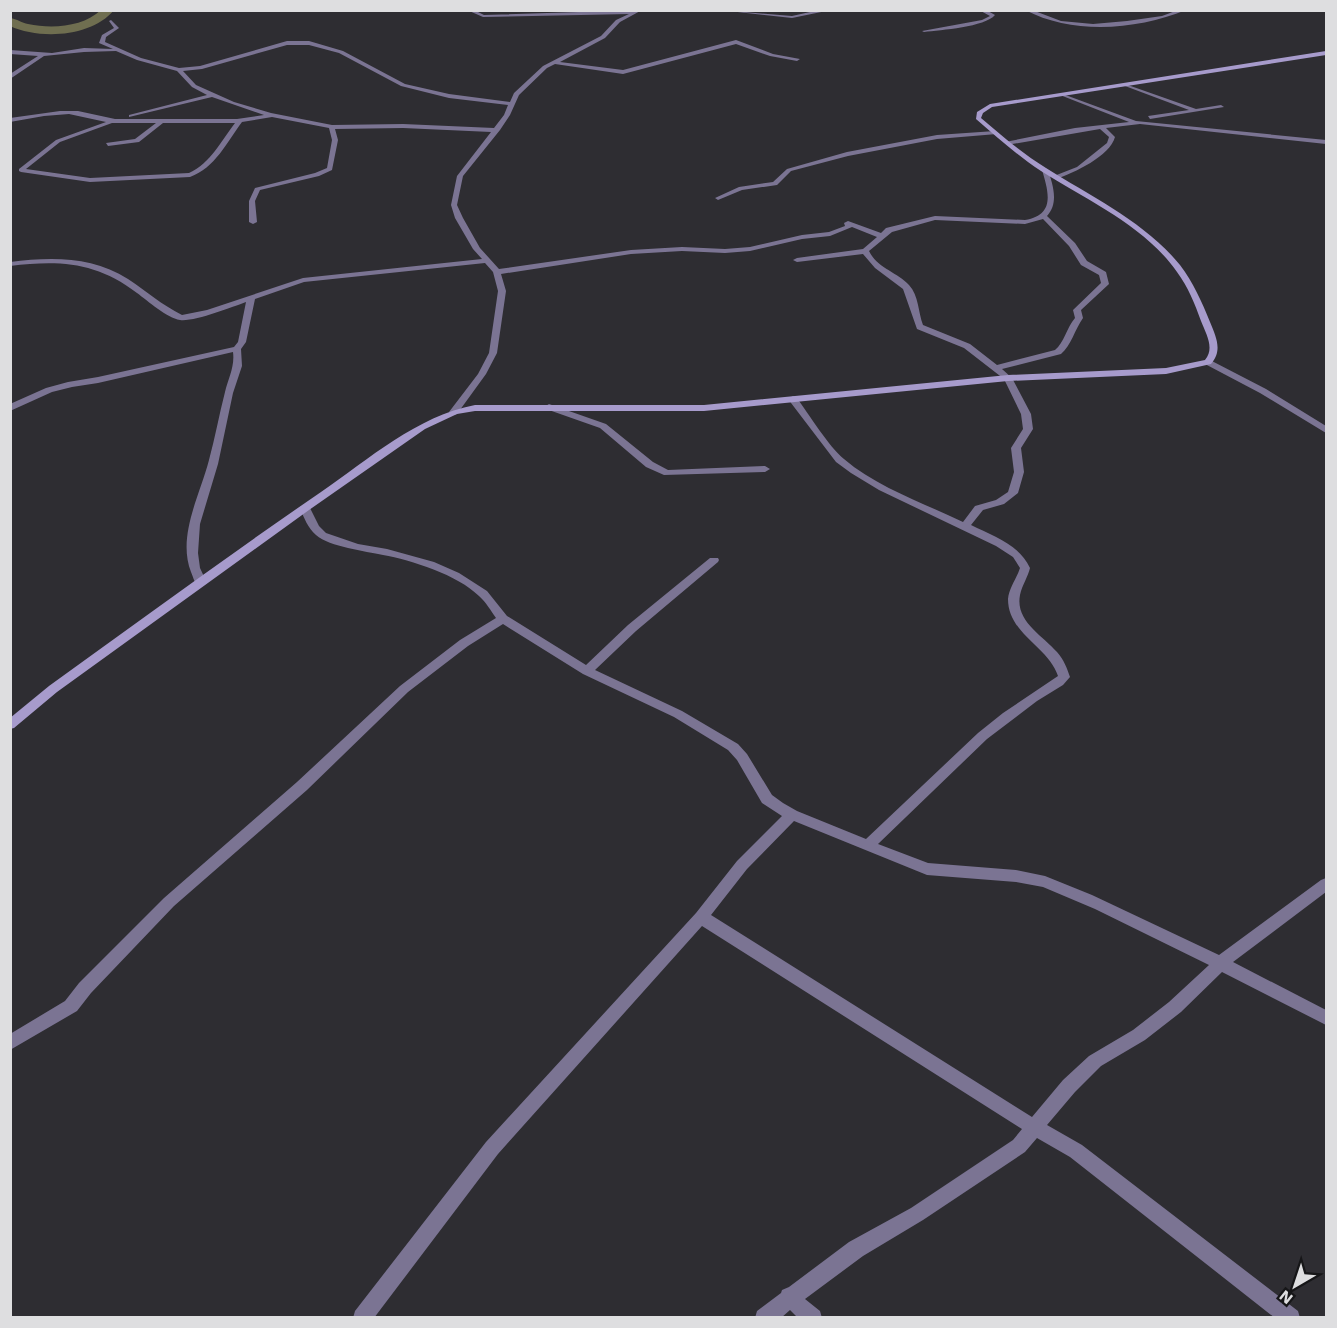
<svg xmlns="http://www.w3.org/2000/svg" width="1337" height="1328" viewBox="0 0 1337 1328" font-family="'Work Sans',sans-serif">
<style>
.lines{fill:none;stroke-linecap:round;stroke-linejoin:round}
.river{fill:#6f6e50;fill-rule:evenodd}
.street{fill:#7b7493;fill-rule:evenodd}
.secondary{fill:#a79bcc;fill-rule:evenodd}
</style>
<rect width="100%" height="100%" fill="#2e2d32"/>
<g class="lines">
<path class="river" d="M101,10H114C92,37 40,40 10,26V18C17,19 22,23 28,24C52,29 83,27 101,10Z"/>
<path class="street" d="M467,10H474L484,15L642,10L620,22L605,38L560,62L623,70L736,40L773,54L800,59L797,61L770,56L736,44L623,74L555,64L547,68L519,95L510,115L500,130L463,176L457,205L463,218L480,248L499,269L631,250L682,247L725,249L750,247L802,235L829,232L845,226L844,223L848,221L881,233L886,228L935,216L1025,220C1055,215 1049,193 1042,170L1045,168L1048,170C1053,185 1059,203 1047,216L1075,243L1087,261L1106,272L1109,284L1081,310L1083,318C1075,329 1071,346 1061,354L1002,369L1012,378L1031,414L1033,429L1021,448L1024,472L1018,493L1004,504L983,510L971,525C993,536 1019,544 1030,568C1028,577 1022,585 1020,595C1015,621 1042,635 1057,652C1064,660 1067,668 1070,677L1063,685L1037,701L987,739L878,844L928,863L1016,870L1045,876L1092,895L1219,955L1321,880L1326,878V892L1233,962L1326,1010V1025L1222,972L1181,1012L1145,1040L1101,1066L1075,1092L1047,1125L1082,1145L1298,1311L1300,1318H1275L1070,1157L1037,1138L1025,1152L923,1220L863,1256L805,1299L820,1311L822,1318H798L790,1310L781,1318H755L757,1311L781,1293L782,1290L789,1287L849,1242L911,1208L1013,1140L1022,1129L702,926L498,1154L374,1318H353L355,1311L486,1142L696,913L737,861L782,816L762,803L737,760L728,750L674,717L583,674L503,624L468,646L408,692L307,790L174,906L91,993L77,1011L10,1050V1034L65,1001L79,983L164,898L297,782L400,686L460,640L496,618C491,611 486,602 479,596C458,575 411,560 383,555C365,551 330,547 316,535C308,528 304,518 300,508L301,506H309L319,526L326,533L358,544L387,549L434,562L459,573L487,591L507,616L586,665L628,625L710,558H718L719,560L718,562L636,631L595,670L682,711L738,744L747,754L772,795L783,803L797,811L866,839L978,733L1003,713L1058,676C1048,646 1008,634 1008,599C1009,588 1017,578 1020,568L1013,557L996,546L879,490L851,473L836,462L788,399L793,396L796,397C809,414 829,447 844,459C878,488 924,503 963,522L975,506L996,500L1008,492L1014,472L1011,448L1023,429L1021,414L1004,379L964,348L917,329L903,289L875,268L863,254L797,262L793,260L797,258L863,249L877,237L852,227L830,236L802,239L750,251L725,253L682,251L631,254L501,274L506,291L497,353L486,374L457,414L454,415L449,412L478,374L489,353L498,291L493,272L485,263L304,282L255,299L246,342L241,349L242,366L233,393L218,464L200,524L198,553L200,568L207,583L201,586C194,584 194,579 191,572C177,536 200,495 209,460C215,438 219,415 225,392C228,379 235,367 233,352L98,383L72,387L52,392L10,411V404L46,388L68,382L98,377L234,347L238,342L246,302C232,307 194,322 180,320C167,318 148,301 137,293C96,262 60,260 10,266V262C51,257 92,256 128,279C146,291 162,305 182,315L207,310L303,278L482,259L473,249L455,218L451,205L457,176L491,132L403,128L335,129L338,140L332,170L319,176L260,190L255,201L257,222L253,224L249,222V201L255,188L315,173L327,168L332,140L329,128L272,117L242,122C227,142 215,168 190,177L90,182L21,172L19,171V169L56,140L106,122L69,114L44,116L10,122V118L60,111H78L115,119H237L264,115L212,97L129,117V115L207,95L192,87L177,71L137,60L116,51L84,52L44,56L10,79V74L38,56L10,54V50L52,53L84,48L113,49L99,43L102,35L114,28L109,21L111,20L119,28L106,37L105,42L141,58L179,68L200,66L287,41H309L343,51L405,84L449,94L510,102L514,93L543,66L601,36L616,20L629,14L483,17ZM287,45H309L339,53L401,86L449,98L508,105L504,115L494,128L403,124L332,125L271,113L234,102L196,85L183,71L202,69ZM112,123H156L135,139L106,143L108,146L139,142L163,123H235C221,141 211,163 189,173L90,178L26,169L60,142ZM1043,219L1069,246L1081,265L1099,275L1101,283L1073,310L1075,318C1067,327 1064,343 1055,350L997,365L970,344L923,325C918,312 919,296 909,285C897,272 877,268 869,251L892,232L935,220L1025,224ZM794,821L927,875L1016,882L1043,887L1095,909L1209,965L1169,1002L1133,1030L1089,1056L1063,1080L1032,1117L711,915L747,869Z
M720,10L792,16L819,10H831L792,18Z
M979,10H986L995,15C985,27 941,30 924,32L922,31L982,20L990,16Z
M1025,10H1032L1061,21L1093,24L1127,21L1162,16L1178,10H1186C1137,30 1073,35 1025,10Z
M1125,84L1196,109L1221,105L1224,107L1150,119L1148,116L1189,110L1125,86Z
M1060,93L1136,121L1326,140V144L1140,124L1106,128L1115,137C1110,156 1074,173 1056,179L1053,177L1054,176L1077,167L1107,143L1109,137L1100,129L1007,145L1005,142L1075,128L1129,122L1060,95Z
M995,131L997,134L937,139L848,156L791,171L777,185L742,190L718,200L715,198L739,187L773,182L787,169L847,152L937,135Z
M1208,359L1266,389L1326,426V433L1260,393L1205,364V360Z
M549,404L606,424L653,462L668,470L765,466L770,469L765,472L664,475L646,467L600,428L546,409L544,407Z"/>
<path class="secondary" d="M1326,51V55L992,107L983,113L981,118C1002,136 1023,154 1046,168C1092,197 1145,222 1180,265C1193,282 1202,302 1210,322C1216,337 1223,350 1211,364L1166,374L1008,381L704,411H475L457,414L425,429L309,510L57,692L14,728L10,729V718L49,686C139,621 229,555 321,492C369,459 417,416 475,405H704L1008,375L1166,368L1205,360C1215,348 1206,334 1201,321C1195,304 1188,287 1177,272C1145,226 1087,200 1041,171C1018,156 997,137 976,119L977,112L990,104Z"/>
</g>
<rect width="1337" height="1328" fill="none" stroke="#dedee0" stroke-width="24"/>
<g transform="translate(1295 1286) rotate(219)" stroke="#161618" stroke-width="4.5" paint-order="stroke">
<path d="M0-4.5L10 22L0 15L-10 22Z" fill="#dedee0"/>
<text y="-9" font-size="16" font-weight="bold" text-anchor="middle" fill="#dedee0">N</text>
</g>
</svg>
